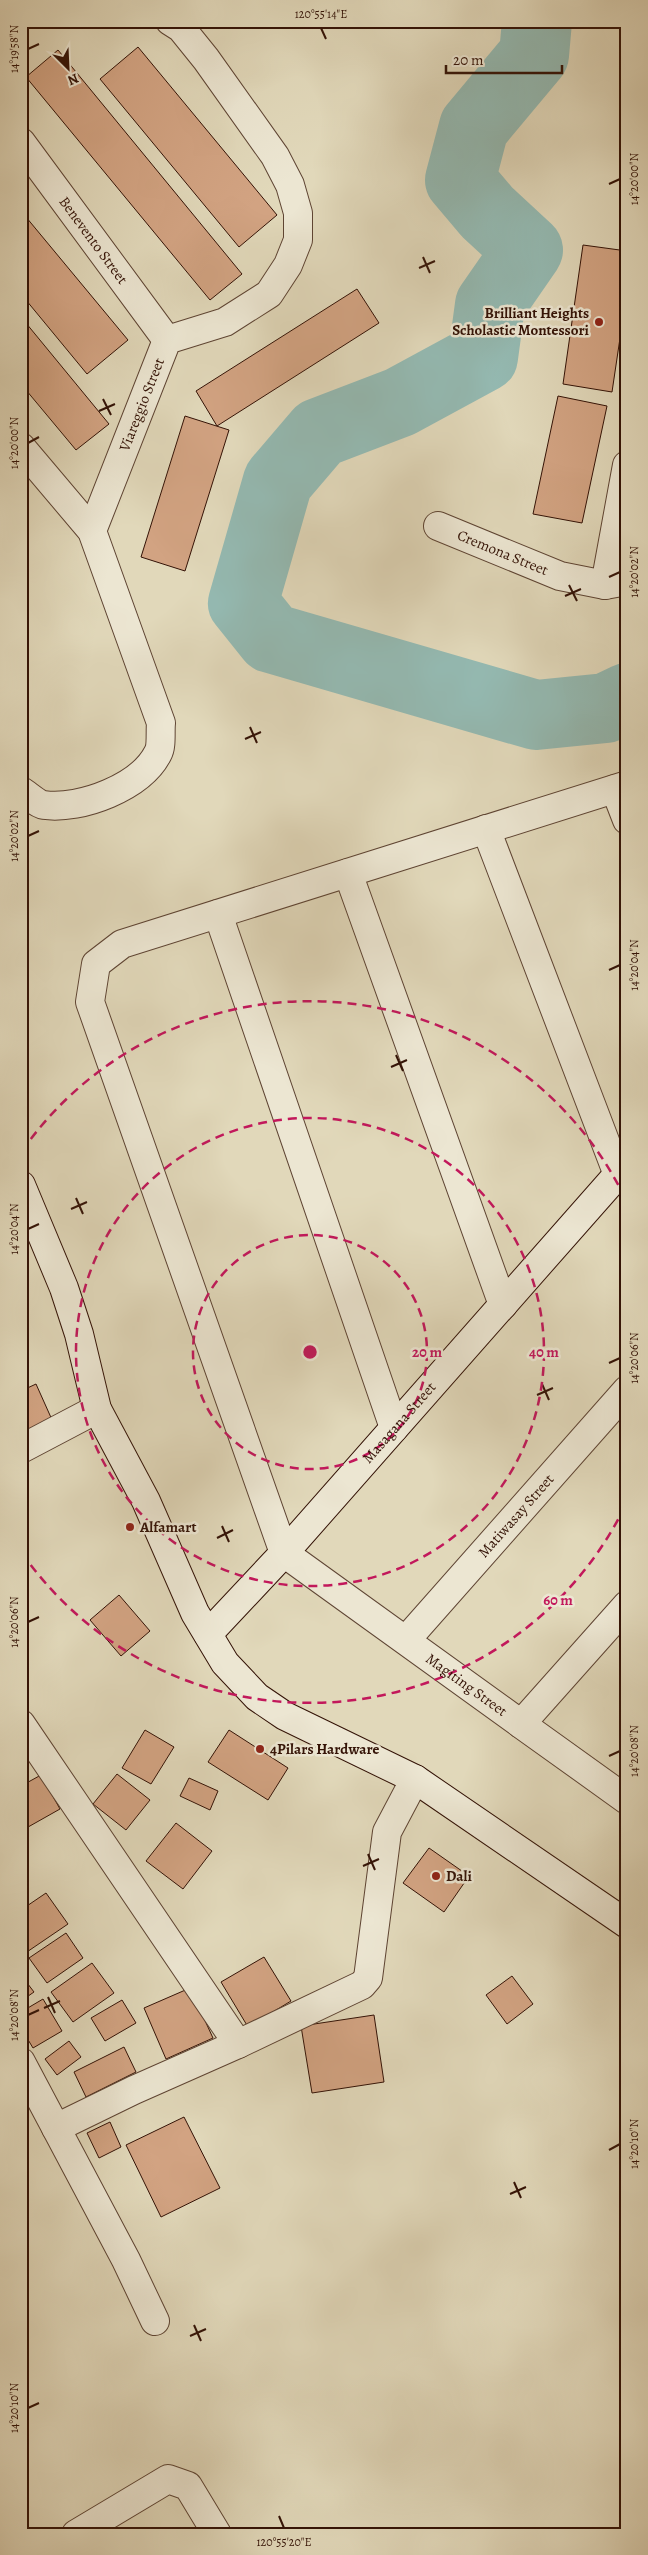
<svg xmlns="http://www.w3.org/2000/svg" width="648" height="2555" viewBox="0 0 648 2555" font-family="Alegreya,serif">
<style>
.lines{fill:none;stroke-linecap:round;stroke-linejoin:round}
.river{stroke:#94b9b1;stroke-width:70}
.building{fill:#d2a382;stroke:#331206}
.street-casing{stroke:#5e4433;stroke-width:30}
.secondary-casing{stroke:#331206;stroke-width:30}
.street{stroke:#ece6d2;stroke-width:28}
.secondary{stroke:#ece6d2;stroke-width:28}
.ticks{fill:none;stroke:#331206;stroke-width:2}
.ring{fill:none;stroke:#c2185b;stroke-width:2.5;stroke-dasharray:9 6}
.poi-dot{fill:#8f2418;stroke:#ece6d2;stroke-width:2}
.labels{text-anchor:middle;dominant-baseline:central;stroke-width:5;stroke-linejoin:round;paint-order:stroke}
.street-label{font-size:15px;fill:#331206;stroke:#ece6d2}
.poi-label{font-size:15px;font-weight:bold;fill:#331206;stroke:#ece6d2;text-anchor:start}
.centre{fill:#c2185b;stroke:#ece6d2;stroke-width:2.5}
.ring-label{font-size:15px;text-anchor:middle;font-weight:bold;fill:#c2185b;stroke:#ece6d2;stroke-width:5;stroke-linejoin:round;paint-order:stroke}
.neatline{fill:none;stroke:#331206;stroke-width:2}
.ticks-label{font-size:12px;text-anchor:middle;fill:#331206}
</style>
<rect width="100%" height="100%" fill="#e1d8ba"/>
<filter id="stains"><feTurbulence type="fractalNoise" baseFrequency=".004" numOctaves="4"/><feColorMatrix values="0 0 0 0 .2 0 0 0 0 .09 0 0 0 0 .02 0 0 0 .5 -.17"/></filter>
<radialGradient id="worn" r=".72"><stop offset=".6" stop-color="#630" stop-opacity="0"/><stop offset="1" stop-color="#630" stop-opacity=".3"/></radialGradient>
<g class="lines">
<path class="river" d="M537,21L534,55L474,127L460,180L487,212L528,250L490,305L483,357L400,402L319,433L278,481L243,603L271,638L536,715L606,708L627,698"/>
</g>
<path class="building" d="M138,47L277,215L239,247L100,79Z
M58,50L242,274L210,300L26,77Z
M21,211L128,340L87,374L21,294Z
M583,245L627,251V291L612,392L563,384Z
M357,289L379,323L217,426L196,391Z
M21,317L109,424L76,450L21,384Z
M558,396L607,406L582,523L533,514Z
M185,416L229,430L185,571L141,557Z
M36,1384L53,1422L21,1436V1391Z
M119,1595L150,1631L121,1656L90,1620Z
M145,1730L174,1747L151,1784L122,1768Z
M229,1730L288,1768L268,1800L208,1762Z
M117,1774L150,1800L126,1830L93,1804Z
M41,1775L60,1809L21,1831V1786Z
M189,1778L218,1791L210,1810L180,1796Z
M176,1823L212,1851L183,1889L146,1861Z
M429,1848L469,1876L444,1912L403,1883Z
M46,1893L68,1924L21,1956V1910Z
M66,1933L83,1958L47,1983L29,1958Z
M264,1957L291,2001L248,2027L221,1982Z
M92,1963L114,1993L73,2022L51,1992Z
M21,1975L34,1992L21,2001Z
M512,1976L533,2004L507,2024L486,1995Z
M190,1988L213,2038L166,2059L144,2008Z
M43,1999L62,2031L33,2048L21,2028V2012Z
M122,2000L136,2023L105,2041L91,2018Z
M374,2015L384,2082L312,2093L301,2026Z
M69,2041L81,2057L57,2075L45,2059Z
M124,2047L136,2072L86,2097L74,2072Z
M184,2117L220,2188L161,2217L126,2145Z
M110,2122L121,2147L99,2158L87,2133Z"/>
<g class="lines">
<defs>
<g id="street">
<path id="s1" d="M21,142L167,340"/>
<path d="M21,447L92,531L161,723C160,731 162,746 158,753C141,787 81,810 44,805C37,804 28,795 21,791"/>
<path id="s2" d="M438,526L560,576L605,585L627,581"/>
<path id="s3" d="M92,531L167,340L225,322L269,294L288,265L298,240V213L290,185L275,156L206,59L181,28L170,21"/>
<path d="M605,585L627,465"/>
<path id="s4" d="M627,785L122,944L96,964L90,1002L284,1553L521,1724L627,1605"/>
<path d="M615,789L627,820"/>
<path d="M486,829L618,1175"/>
<path d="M348,873L503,1305"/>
<path d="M218,914L394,1428"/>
<path d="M21,1449L97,1409"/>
<path id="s5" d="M406,1640L627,1390"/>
<path d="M21,1724L238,2044L362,1985L368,1978L387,1832L415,1779"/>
<path d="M521,1724L627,1800"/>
<path d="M21,2062L56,2128"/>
<path d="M155,2321L126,2260L56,2128L134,2090L238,2044"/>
<path d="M76,2534L168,2479L188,2486L217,2534"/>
</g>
<g id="secondary">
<path d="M21,1185L64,1288L79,1334L97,1409L146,1501L195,1613L225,1663L257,1697L285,1716L415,1779L627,1924"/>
<path id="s6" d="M208,1634L284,1553L627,1164"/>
</g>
</defs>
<use href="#street" class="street-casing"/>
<use href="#secondary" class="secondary-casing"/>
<use href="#street" class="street"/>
<use href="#secondary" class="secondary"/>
</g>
<path class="ticks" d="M321,28L326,39M28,49L39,44M609,184L620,179M423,257L430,273M419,268L435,261M103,399L111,415M99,411L115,404M28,443L39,437M609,577L620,572M569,585L577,601M565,596L581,589M250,727L257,743M245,739L261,732M28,836L39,831M609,970L620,965M396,1055L403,1071M391,1067L407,1060M76,1198L83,1214M71,1209L87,1202M28,1229L39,1224M609,1363L620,1358M542,1384L549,1400M537,1395L553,1388M222,1526L229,1542M217,1538L233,1530M28,1622L39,1617M609,1756L620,1751M368,1854L375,1870M363,1866L379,1859M48,1997L55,2013M44,2008L60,2001M28,2015L39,2010M609,2150L620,2144M514,2182L521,2198M510,2194L526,2187M194,2325L201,2341M190,2336L206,2329M28,2408L39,2403M279,2516L284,2528"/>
<g class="ring">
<circle cx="310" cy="1352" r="117"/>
<circle cx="310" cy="1352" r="234"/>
<path d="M625 1506A351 351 0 0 1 22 1553M22 1151A351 351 0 0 1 625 1198"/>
</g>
<g class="poi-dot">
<circle cx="599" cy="322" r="5"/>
<circle cx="130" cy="1527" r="5"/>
<circle cx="260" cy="1749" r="5"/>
<circle cx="436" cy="1876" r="5"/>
</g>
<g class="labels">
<g class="street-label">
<text stroke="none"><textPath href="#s1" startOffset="122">Benevento Street</textPath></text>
<text stroke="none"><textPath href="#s3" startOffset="136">Viareggio Street</textPath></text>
<text stroke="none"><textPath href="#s2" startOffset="70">Cremona Street</textPath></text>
<text stroke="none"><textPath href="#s6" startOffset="285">Masagana Street</textPath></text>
<text stroke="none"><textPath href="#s5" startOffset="166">Matiwasay Street</textPath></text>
<text stroke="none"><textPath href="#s4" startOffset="1410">Magiting Street</textPath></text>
</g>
<g class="poi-label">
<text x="589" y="313" text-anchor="end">Brilliant Heights<tspan x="589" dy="17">Scholastic Montessori</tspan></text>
<text x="140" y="1527">Alfamart</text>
<text x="270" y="1749">4Pilars Hardware</text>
<text x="446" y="1876">Dali</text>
</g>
</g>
<circle cx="310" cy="1352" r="8" class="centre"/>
<g class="ring-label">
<text x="427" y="1357">20 m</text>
<text x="544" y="1357">40 m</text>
<text x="558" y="1605">60 m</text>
</g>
<rect width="648" height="2555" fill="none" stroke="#e1d8ba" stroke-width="55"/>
<g transform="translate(68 68) rotate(156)" stroke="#ece6d2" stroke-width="4" paint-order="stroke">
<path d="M0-4L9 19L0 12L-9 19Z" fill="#331206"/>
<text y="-8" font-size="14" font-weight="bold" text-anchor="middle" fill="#331206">N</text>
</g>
<path d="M446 65v8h116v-8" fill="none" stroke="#331206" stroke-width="2.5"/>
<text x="453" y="65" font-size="15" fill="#331206" stroke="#ece6d2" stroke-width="4" paint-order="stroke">20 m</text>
<rect x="28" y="28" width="592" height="2500" class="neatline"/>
<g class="ticks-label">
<text x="321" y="18">120°55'14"E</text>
<text transform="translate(14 49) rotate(-90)" y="4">14°19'58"N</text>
<text transform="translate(634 179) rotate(-90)" y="4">14°20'00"N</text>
<text transform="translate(14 443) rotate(-90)" y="4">14°20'00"N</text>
<text transform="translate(634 572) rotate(-90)" y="4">14°20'02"N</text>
<text transform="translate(14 836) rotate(-90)" y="4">14°20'02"N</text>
<text transform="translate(634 965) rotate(-90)" y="4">14°20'04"N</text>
<text transform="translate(14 1229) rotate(-90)" y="4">14°20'04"N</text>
<text transform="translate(634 1358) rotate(-90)" y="4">14°20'06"N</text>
<text transform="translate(14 1622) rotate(-90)" y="4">14°20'06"N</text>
<text transform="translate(634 1751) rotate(-90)" y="4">14°20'08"N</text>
<text transform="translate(14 2015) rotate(-90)" y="4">14°20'08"N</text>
<text transform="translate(634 2144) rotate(-90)" y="4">14°20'10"N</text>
<text transform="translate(14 2408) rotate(-90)" y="4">14°20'10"N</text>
<text x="284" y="2546">120°55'20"E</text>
</g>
<rect width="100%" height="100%" filter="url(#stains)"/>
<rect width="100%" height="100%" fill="url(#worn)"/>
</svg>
